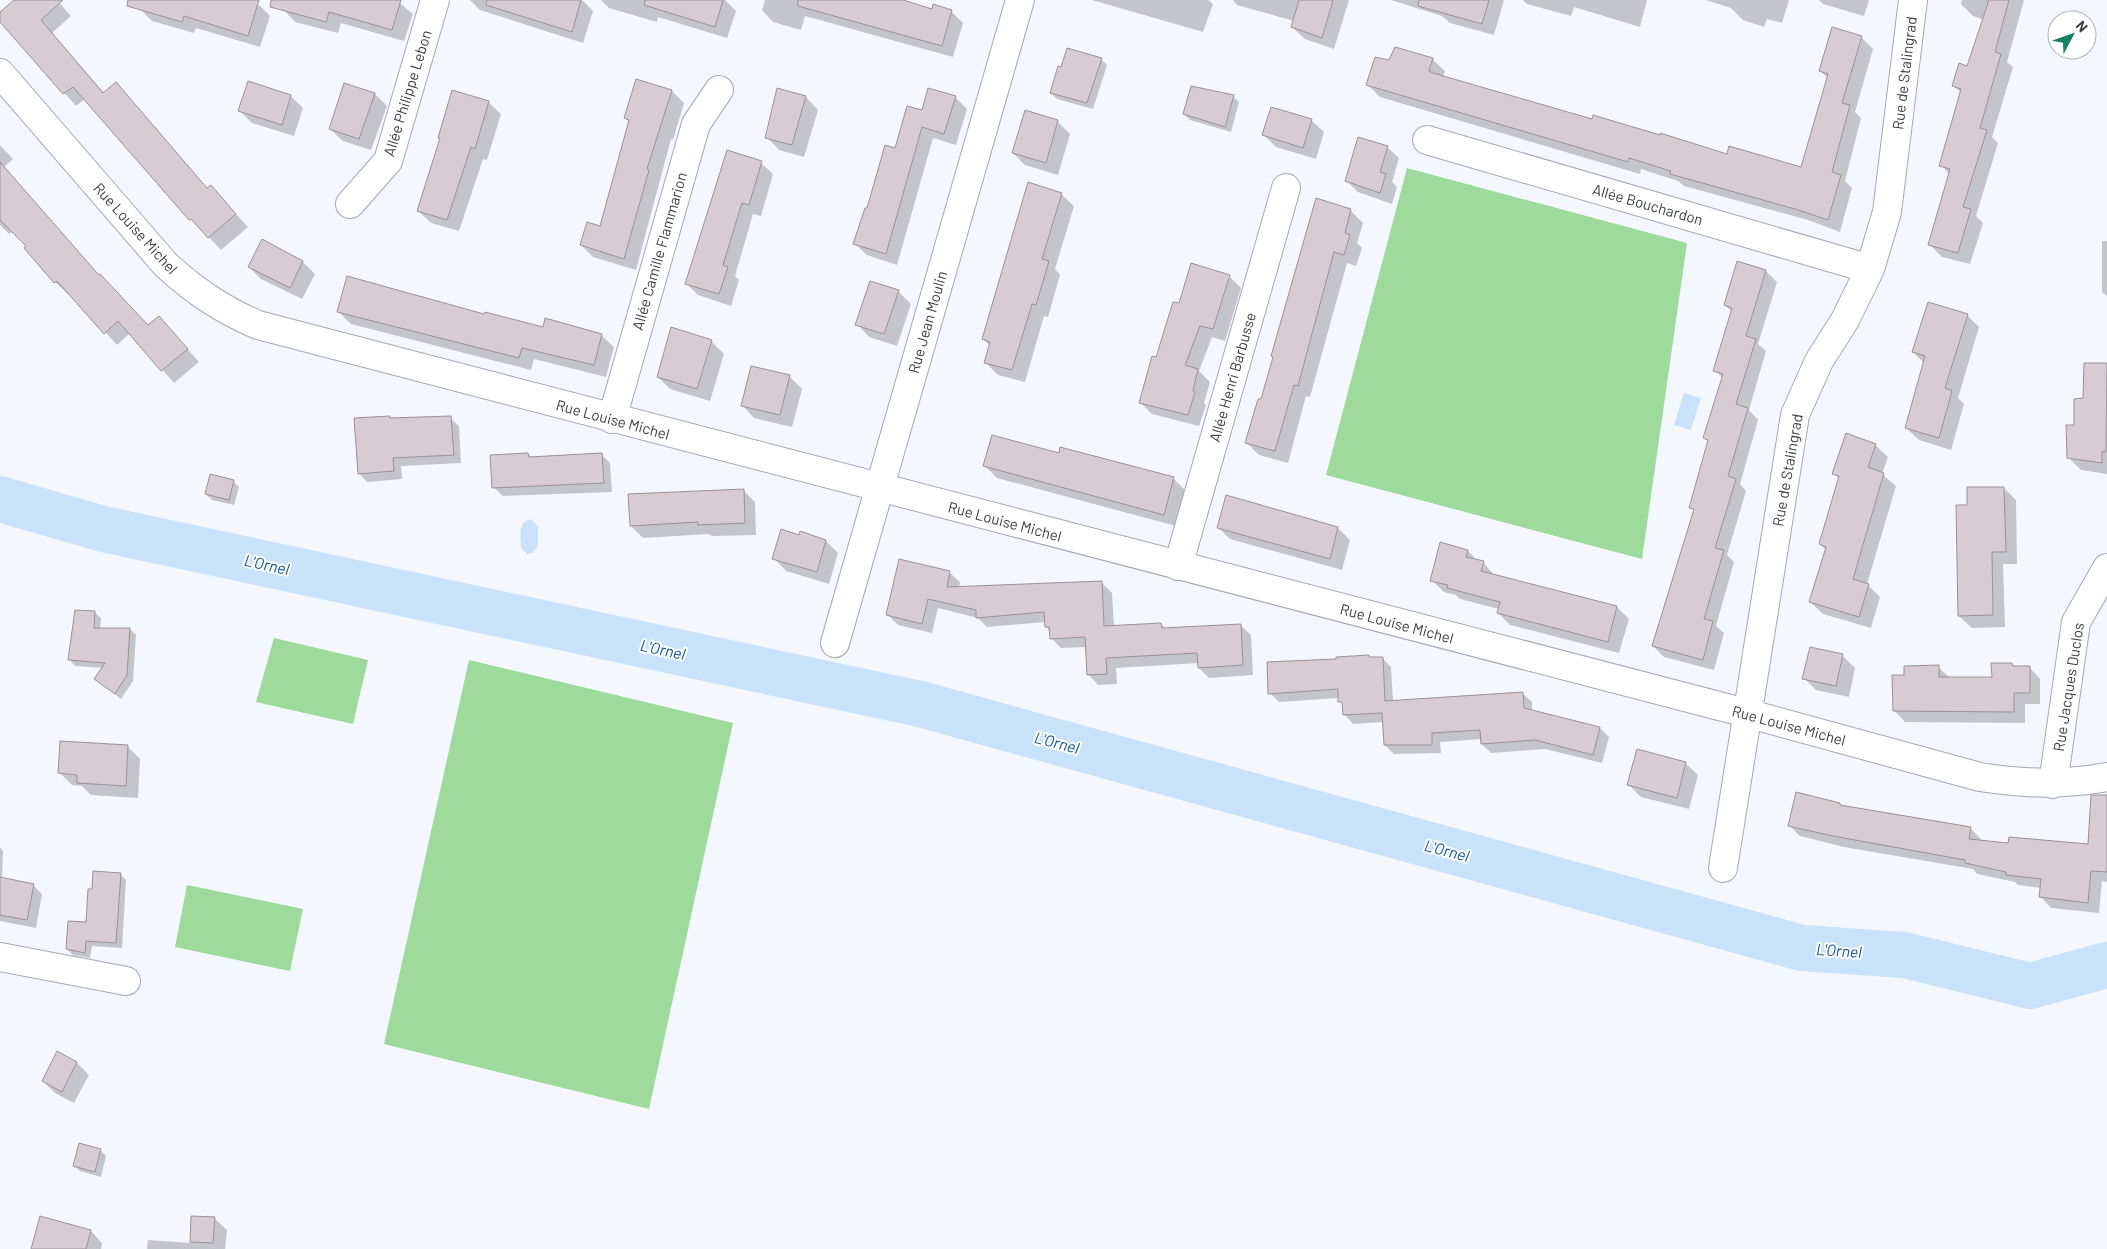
<svg xmlns="http://www.w3.org/2000/svg" width="2107" height="1249" viewBox="0 0 2107 1249" font-family="Barlow,sans-serif">
<style>
.green{fill:#9dda9b}
.water{fill:#c9e2fa}
.shadow{fill:#0003}
.lines{fill:none;stroke-linecap:round;stroke-linejoin:round}
.river{stroke:#c9e2fa;stroke-width:46}
.building{fill:#d6ccd2;stroke:#9b9197}
.minor-casing{stroke:#a3a8b2;stroke-width:30}
.minor{stroke:#fff;stroke-width:28}
.labels{text-anchor:middle;dominant-baseline:central;stroke-width:4;stroke-linejoin:round;paint-order:stroke}
.street-label{font-size:15px;fill:#3b3d41;stroke:#fff}
.water-label{font-size:16px;font-style:italic;fill:#11568c;stroke:#fff}
</style>
<rect width="100%" height="100%" fill="#f4f7fd"/>
<path class="green" d="M1407,168L1687,243L1642,559L1326,475Z
M274,638L368,660L353,724L256,702Z
M469,660L733,723L649,1109L384,1044Z
M187,885L303,909L290,971L175,947Z"/>
<path class="water" d="M1684,393L1701,398L1691,430L1674,425Z
M531,519L538,527V546L533,553L527,554L521,548C521,537 517,522 531,519Z"/>
<path class="shadow" d="M16,0H57L71,16L52,33L104,93L207,189L210,186L248,227L221,250L147,172L85,99L76,106L0,20V14Z
M142,0H245L258,4L270,16L260,47L196,28L194,33L152,21L139,8Z
M286,0H396L413,14L404,41L341,23L338,33L295,22L283,9Z
M470,0H582L593,11L583,43L480,10Z
M601,0H725L736,11L727,38L658,17L657,22L609,8Z
M765,0H896L932,10L951,11L963,23L953,57L805,16L801,30L773,22L762,10Z
M1092,0H1208L1213,4L1203,32Z
M1233,0H1349L1334,49L1305,39L1292,27L1294,21L1237,5Z
M1391,0H1504L1494,35L1450,23L1442,16Z
M1523,0H1647L1640,27L1574,7L1571,16L1527,4Z
M1706,0H1789L1782,23L1767,19L1764,27L1743,20L1731,8Z
M1819,0H1869L1864,16L1823,4Z
M1962,0H2024L2007,62L2013,67L1992,137L1998,143L1976,216L1983,223L1970,264L1942,257L1930,245L1950,175L1941,165L1961,93L1953,85L1967,68L1984,20L1973,16L1961,4Z
M1861,37L1873,49L1855,112L1861,118L1845,181L1852,188L1840,232L1808,220L1684,186L1678,181L1641,169L1640,174L1380,97L1368,85L1390,62L1432,59L1445,71L1443,77L1593,121L1728,155L1802,168L1828,78L1820,71Z
M1101,59L1107,65L1093,109L1057,99L1051,93Z
M248,82L291,96L303,108L294,136L252,123L240,111Z
M345,84L375,94L387,106L371,150L343,141L330,129Z
M778,90L806,97L818,110L804,157L779,150L767,137Z
M672,91L684,103L673,140L671,139L636,270L593,257L581,245L601,227L629,122L625,118Z
M955,97L967,109L956,145L933,138L897,265L867,255L855,244L895,150L923,112Z
M1233,97L1239,102L1231,132L1190,120L1184,114Z
M488,102L501,114L487,160L483,159L459,231L431,223L418,211L441,139L439,137Z
M1311,120L1324,132L1316,159L1276,147L1264,135Z
M1057,121L1070,134L1058,175L1025,165L1013,153Z
M0,145L13,159L4,167L99,276L149,327L171,330L199,362L174,383L130,333L117,345L69,293L68,294L55,282L28,246L13,231L9,234L0,225Z
M1387,147L1399,158L1392,182L1397,187L1392,204L1358,192L1346,180Z
M761,163L773,174L761,216L753,214L735,276L739,280L731,306L698,295L686,283Z
M1061,194L1074,206L1055,269L1060,275L1048,317L1044,316L1025,382L998,375L986,363L990,346L983,339Z
M1350,210L1363,223L1357,243L1362,248L1356,266L1347,263L1310,397L1306,396L1288,463L1259,455L1247,443L1262,401Z
M2102,241H2107V296L2102,292Z
M303,262L315,274L302,299L261,279L249,267Z
M1766,271L1777,282L1758,344L1766,351L1749,410L1758,420L1740,484L1746,491L1727,555L1734,562L1716,626L1724,633L1714,670L1664,657L1653,646L1695,511L1691,507L1709,442L1704,438L1723,379L1715,370L1732,312L1725,305Z
M1229,276L1241,288L1225,341L1212,337L1199,371L1210,382L1204,403L1206,405L1199,426L1152,414L1140,402L1180,305Z
M898,291L911,304L897,346L869,337L857,324Z
M338,311L485,316L544,328L601,335L614,347L606,377L534,359L531,370L351,324Z
M1967,315L1979,327L1958,398L1964,404L1951,450L1919,440L1906,428L1925,364L1913,352Z
M711,341L724,354L710,401L670,389L658,377Z
M2085,364H2107V474L2081,470L2068,457L2085,399Z
M752,367L790,377L802,389L792,427L754,418L742,405Z
M450,418L459,426L461,463L401,466L402,479L367,482L359,473Z
M1875,445L1888,457L1882,474L1896,486L1867,584L1880,597L1871,628L1823,614L1810,602L1826,550L1820,544L1839,479L1834,473Z
M528,454L532,458L601,454L610,463L612,492L503,496L493,487Z
M1060,454L1173,478L1185,490L1176,526L997,478L985,466Z
M233,481L239,487L234,505L212,500L206,494Z
M2004,488L2016,500L2017,564H2003L2005,627L1972,628L1959,616L1969,506Z
M743,490L755,502L756,535L712,536L709,534L643,538L631,526Z
M1226,496L1338,528L1350,540L1342,570L1230,539L1218,527Z
M800,536L826,541L838,553L829,584L786,571L774,558Z
M1468,551L1478,561L1483,562L1495,576L1617,607L1629,619L1619,653L1510,625L1498,613L1499,609L1460,599L1456,595L1444,592L1432,580Z
M949,572L960,582L959,588L1101,582L1112,593L1114,627L1161,624L1166,629L1240,625L1251,635L1253,675L1209,678L1199,668V663L1116,668L1117,684L1098,685L1088,674L1087,647L1061,648L1051,638L1046,622L987,627L978,618L938,608L932,633L898,625L888,615Z
M95,613L101,618L100,629H130L136,635L133,681L121,699L96,679L104,668L75,666L70,660Z
M1842,655L1855,668L1849,697L1816,690L1804,678Z
M1369,656L1371,659L1382,658L1391,667L1393,701L1522,693L1532,702V711L1600,728L1609,737L1602,763L1545,749L1491,753L1482,744V739L1440,742L1441,753L1394,754L1385,745L1384,722L1353,724L1344,714V706L1339,698L1279,702L1270,693L1338,660Z
M2012,664L2015,667H2029L2040,679V704H2025V723L1905,722L1894,710L1905,676L1938,667L1950,678H1993Z
M128,747L140,759L138,798L91,795L82,786L72,785L59,772Z
M1685,763L1698,775L1689,809L1641,797L1629,785Z
M1840,804L1843,807L1970,828L1981,839L1980,842L2010,845L2089,846L2107,829V882L2102,881L2099,913L2051,908L2041,897L2042,888L2018,885L2015,882L1977,874L1973,869L1844,847L1800,836L1789,825Z
M0,847L3,851L2,878L33,885L42,894L36,928L0,921Z
M120,874L126,880L122,948L92,946L90,958L73,955L67,949L87,923L94,891Z
M77,1063L89,1075L74,1103L55,1093L43,1081Z
M100,1150L106,1156L101,1177L80,1171L74,1166Z
M193,1217L214,1218L227,1230L225,1249H147L148,1240L191,1243Z
M41,1218L91,1231L102,1243L101,1249H32Z"/>
<g class="lines">
<path class="river" d="M0,499L103,529L920,704L1802,948L1904,955L2030,986L2107,965"/>
</g>
<path class="building" d="M14,0H63L41,20L103,93L116,82L207,188L211,185L236,214L208,238L191,219L189,220L73,87L63,94L0,22V12Z
M128,0H259L248,36L184,16L182,22L127,6Z
M271,0H401L392,30L329,12L326,22L270,7Z
M487,0H581L572,32L486,5Z
M645,0H723L715,27L644,5Z
M798,0H903L932,9L933,4L952,10L942,46L798,6Z
M1299,0H1333L1322,38L1291,27Z
M1419,0H1489L1482,24L1418,6Z
M1989,0H2009L1995,52L2001,54L1980,128L1987,130L1963,207L1971,209L1958,253L1928,245L1950,169L1939,166L1961,89L1952,86L1959,63L1967,66Z
M1832,27L1862,36L1842,103L1850,105L1832,172L1841,175L1828,220L1795,209L1670,174L1671,171L1629,158L1628,162L1366,85L1375,57L1389,60L1395,47L1433,58L1429,71L1433,73L1592,119L1593,115L1660,135V133L1727,154L1729,146L1801,167L1828,74L1819,71Z
M1067,48L1102,58L1087,103L1050,93L1058,66L1061,67Z
M636,79L672,90L647,169L649,170L624,259L580,245L587,222L600,226L629,120L624,118Z
M248,81L291,95L282,125L238,111Z
M344,83L375,93L359,139L329,129Z
M1191,86L1234,95L1225,127L1183,114Z
M777,88L806,96L792,145L765,138Z
M928,88L956,96L944,134L922,127L886,254L853,244L865,208H867L885,145L895,148L907,106L922,110Z
M452,90L489,101L475,149L471,147L447,220L417,211L440,138H438Z
M1271,107L1312,119L1303,148L1262,135Z
M1025,110L1058,120L1046,163L1012,153Z
M1358,137L1388,146L1380,172L1386,174L1380,193L1345,181Z
M727,150L762,161L749,205L742,203L723,265L728,267L719,294L685,284Z
M0,162L98,274L101,275L148,325L159,316L188,349L161,371L118,321L104,334L57,281L54,283L24,248L26,246L0,220Z
M1028,182L1062,193L1042,259L1049,261L1036,305L1032,304L1012,370L984,363L990,342L982,339Z
M1316,198L1351,209L1345,233L1350,235L1344,255L1334,252L1298,386L1294,385L1275,451L1245,443L1258,399H1261L1273,357L1271,356Z
M262,239L303,261L290,288L248,267Z
M1737,261L1766,270L1746,336L1756,339L1736,404L1748,408L1728,476L1736,479L1715,548L1724,550L1704,619L1713,621L1703,660L1652,646L1694,509L1689,508L1708,440L1703,438L1723,374L1713,371L1732,308L1724,305Z
M1191,263L1230,275L1213,329L1200,326L1185,365L1198,369L1193,391L1195,392L1188,415L1139,403L1152,356L1156,357L1173,302L1179,303Z
M347,276L484,314L485,312L543,327L545,318L602,334L594,365L522,348L519,358L337,312Z
M870,281L899,290L884,334L855,325Z
M1928,302L1968,314L1945,388L1952,391L1939,438L1905,428L1925,356L1912,352Z
M671,327L712,340L697,389L657,377Z
M2084,363H2107L2106,451L2102,452V463L2067,458L2066,425H2074V399L2083,398Z
M751,366L790,375L780,415L741,406Z
M390,416V418L451,416L454,455L393,458L394,471L358,474L354,418Z
M1846,433L1876,444L1868,467L1884,473L1853,579L1869,584L1859,617L1809,602L1826,547L1819,544L1839,476L1832,474Z
M992,435L1059,453L1060,447L1174,477L1164,515L983,466Z
M528,453L529,457L602,453L604,483L492,488L490,455Z
M210,474L234,480L229,500L205,494Z
M1967,487H2004L2006,552H1992L1993,615L1958,616L1956,505H1967Z
M744,489L745,523L698,525V522L630,526L628,494Z
M1226,495L1338,527L1330,559L1217,528Z
M781,529L799,535L800,531L826,540L817,572L772,559Z
M1440,542L1468,550L1466,557L1484,561L1481,571L1617,606L1608,642L1497,613L1500,602L1447,588L1448,585L1430,581Z
M899,559L950,571L947,587L1102,581L1104,626L1161,623L1162,628L1241,624L1243,665L1198,668L1197,653L1106,658L1107,674L1087,675L1085,637L1050,639L1049,627H1045L1044,612L976,618V610L928,599L922,624L886,615Z
M75,610L95,611L94,628H130L127,675L115,694L94,679L105,663L68,660Z
M1810,647L1843,654L1836,686L1802,679Z
M1369,655V657H1383L1385,701L1523,692L1524,708L1600,727L1593,755L1535,740L1481,744L1480,730L1432,733V745H1384L1382,713L1343,715L1342,702H1338V689L1268,694L1267,662L1336,659V657Z
M1991,663H2012L2013,666H2030V693H2014V712L1893,711L1892,675H1904V666L1939,665V677H1992Z
M60,741L128,745L126,786L77,783V775L58,773Z
M1637,749L1686,762L1677,798L1627,785Z
M1796,792L1840,803V805L1971,827L1969,839L2008,843L2009,837L2088,844L2091,795H2107V872L2091,871L2088,903L2039,897L2041,879L2006,875V872L1965,863V860L1833,836L1788,826Z
M93,871L121,873L116,943L86,941L85,953L66,949L68,921L86,922L88,889H92Z
M0,877L34,884L27,920L0,915Z
M57,1051L77,1062L62,1092L42,1081Z
M79,1143L101,1149L95,1172L73,1166Z
M40,1216L91,1230L86,1249H31Z
M191,1216L215,1217L213,1243L190,1242Z"/>
<g class="lines">
<defs>
<path id="minor" d="M0,73L166,265C196,292 221,309 258,325L1746,713L1980,777C2024,784 2063,785 2107,777
M1427,140L1870,269
M350,204L388,161L435,0
M612,419L696,124L719,90
M1178,566L1286,188
M835,643L1020,0
M2053,784L2076,622L2107,568
M1723,868L1795,415L1819,361L1845,320L1870,269L1887,212L1913,0
M0,957L126,981"/>
</defs>
<use href="#minor" class="minor-casing"/>
<use href="#minor" class="minor"/>
</g>
<g class="labels">
<g class="street-label">
<text transform="translate(1904 73) rotate(-83)">Rue de Stalingrad</text>
<text transform="translate(407 93) rotate(-73)">Allée Philippe Lebon</text>
<text transform="translate(1648 204) rotate(16)">Allée Bouchardon</text>
<text transform="translate(136 228) rotate(48)">Rue Louise Michel</text>
<text transform="translate(659 251) rotate(-74)">Allée Camille Flammarion</text>
<text transform="translate(927 322) rotate(-74)">Rue Jean Moulin</text>
<text transform="translate(1232 377) rotate(-74)">Allée Henri Barbusse</text>
<text transform="translate(613 419) rotate(15)">Rue Louise Michel</text>
<text transform="translate(1787 470) rotate(-80)">Rue de Stalingrad</text>
<text transform="translate(1005 521) rotate(15)">Rue Louise Michel</text>
<text transform="translate(1397 623) rotate(15)">Rue Louise Michel</text>
<text transform="translate(2068 687) rotate(-81)">Rue Jacques Duclos</text>
<text transform="translate(1789 725) rotate(15)">Rue Louise Michel</text>
</g>
<g class="water-label">
<text transform="translate(267 564) rotate(12)">L'Ornel</text>
<text transform="translate(663 649) rotate(12)">L'Ornel</text>
<text transform="translate(1057 742) rotate(15)">L'Ornel</text>
<text transform="translate(1447 850) rotate(15)">L'Ornel</text>
<text transform="translate(1839 950) rotate(4)">L'Ornel</text>
</g>
</g>
<g transform="translate(2072 35) rotate(49)"><circle r="24" fill="#ffffff" stroke="#b1b1b3"/>
<path d="M0-4L9 19L0 12L-9 19Z" fill="#148260"/>
<text y="-8" font-size="14" font-weight="bold" text-anchor="middle" fill="#3b3d41">N</text>
</g>
</svg>
